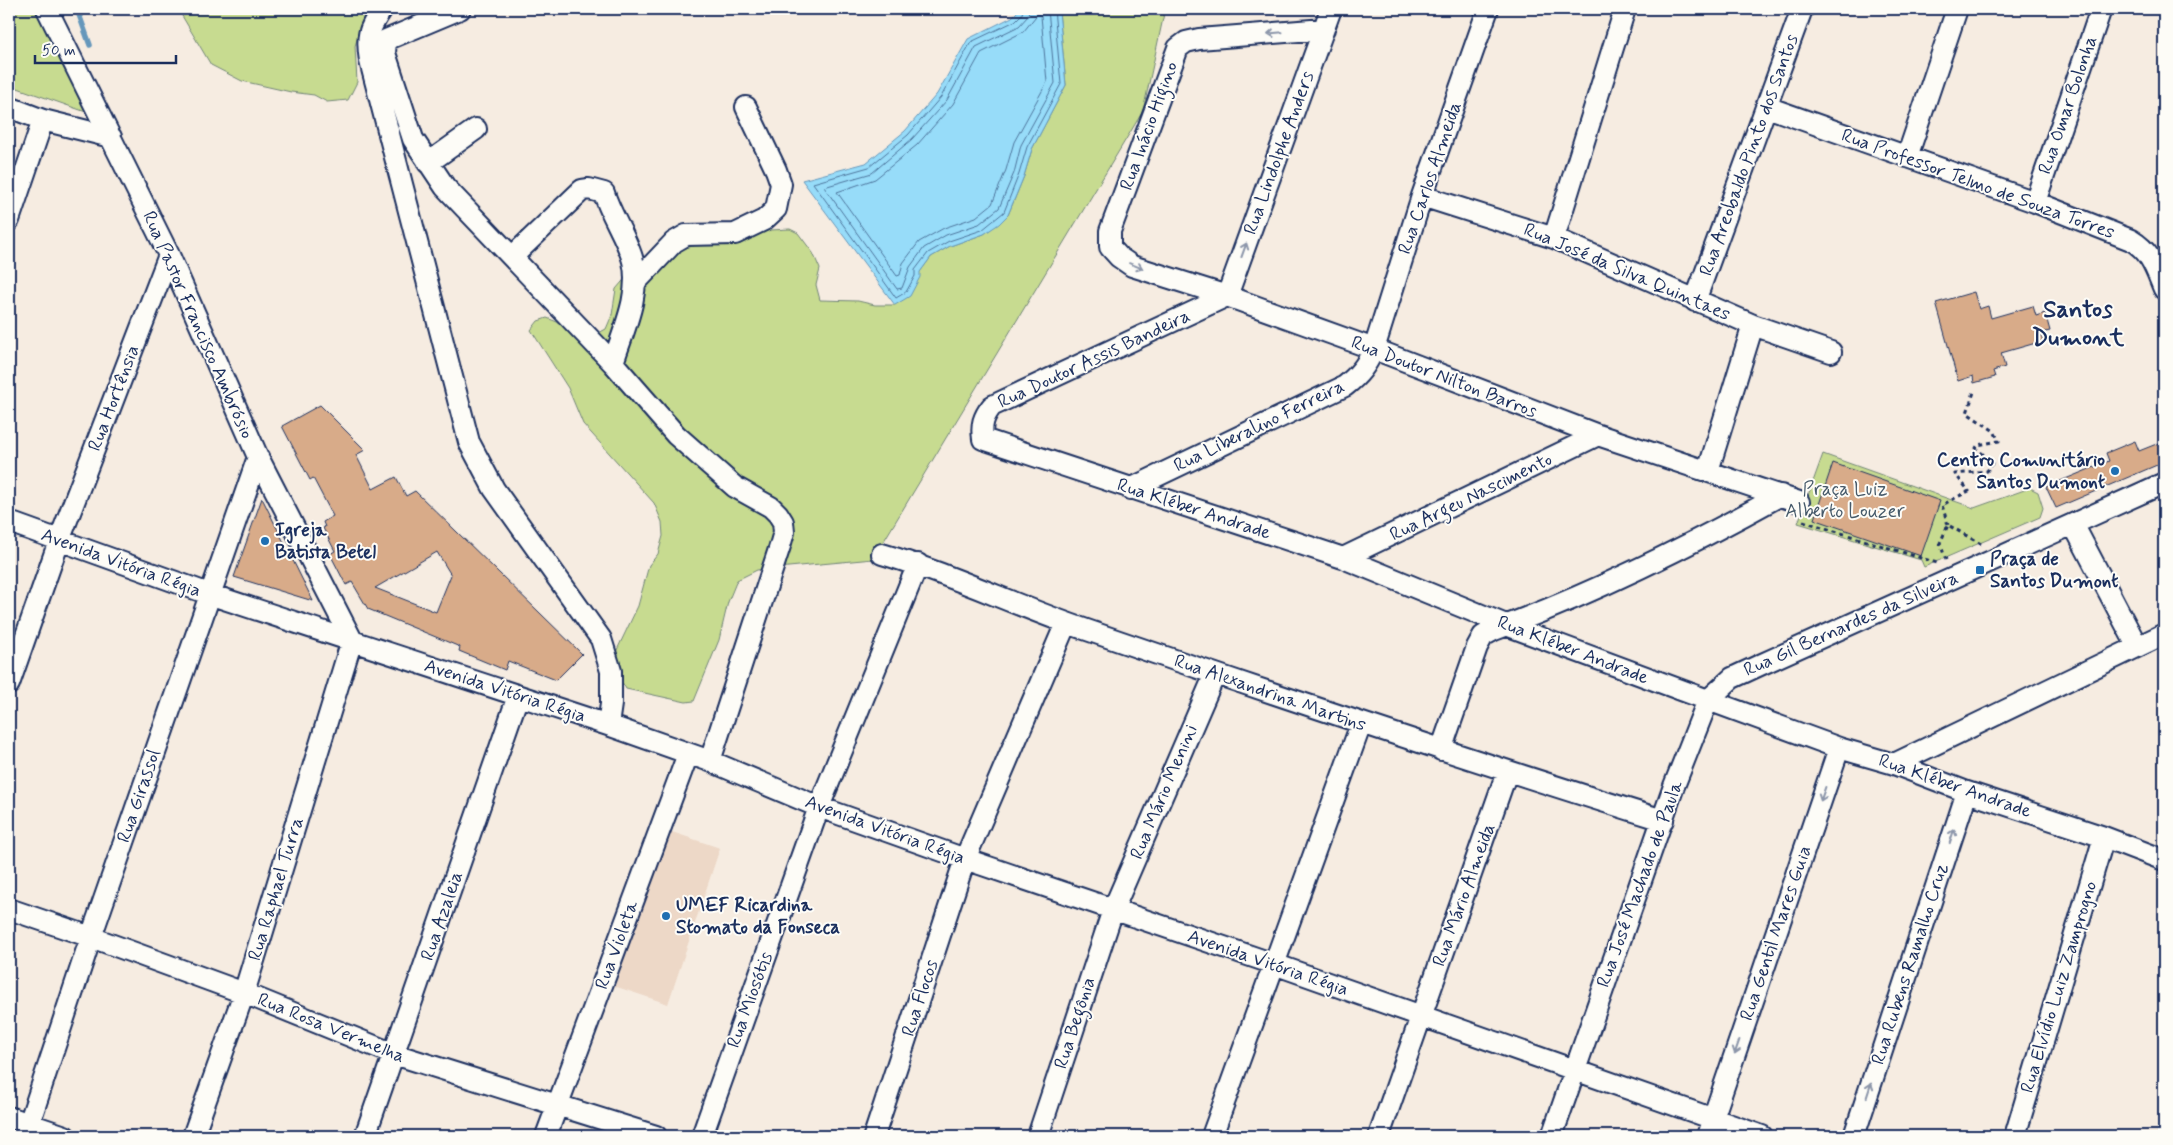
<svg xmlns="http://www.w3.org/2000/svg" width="2173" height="1145" viewBox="0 0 2173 1145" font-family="Mynerve,sans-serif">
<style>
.built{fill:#edd8c7}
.green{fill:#c7db90;stroke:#718577}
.water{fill:#97dcf9;stroke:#6597bb}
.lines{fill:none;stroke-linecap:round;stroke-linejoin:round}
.shore{stroke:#4d749c;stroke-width:1}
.stream{stroke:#6597bb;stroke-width:5.5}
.building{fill:#d8ab89;stroke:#1b2f5e;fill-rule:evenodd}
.minor-casing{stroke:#1b2f5e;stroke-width:24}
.path{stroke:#1b2f5e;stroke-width:3;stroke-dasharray:4 4;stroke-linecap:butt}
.minor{stroke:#fdfcf7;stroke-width:20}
.oneway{stroke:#8c96aa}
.poi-dot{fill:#1f6fb2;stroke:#fdfcf7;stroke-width:2}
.labels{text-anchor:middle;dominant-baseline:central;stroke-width:4;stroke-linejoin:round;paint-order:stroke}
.street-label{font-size:19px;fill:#1b2f5e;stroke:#fdfcf7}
.poi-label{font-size:19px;font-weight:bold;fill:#1b2f5e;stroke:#fdfcf7;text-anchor:start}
.park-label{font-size:19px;fill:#465a6a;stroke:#fdfcf7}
.district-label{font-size:24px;font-weight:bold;fill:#1b2f5e;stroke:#fdfcf7}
</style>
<rect width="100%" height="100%" fill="#f6ece1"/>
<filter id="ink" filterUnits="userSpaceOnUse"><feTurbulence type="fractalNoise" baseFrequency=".02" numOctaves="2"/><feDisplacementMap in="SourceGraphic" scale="10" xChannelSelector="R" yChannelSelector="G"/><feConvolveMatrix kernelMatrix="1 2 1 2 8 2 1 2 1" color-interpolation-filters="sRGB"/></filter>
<g filter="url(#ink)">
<path class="built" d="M663,829L720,848L668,1004L611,985Z"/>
<path class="green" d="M9,9H35L86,112L9,85Z
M178,9H366L355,46L357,82L348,100L327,102L314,95L291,92L242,81L211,65Z
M1057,9H1165L1143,111L873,559L757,570L737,580L728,602L719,640L694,701L686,702L626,689L616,672V652L638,606L649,565L658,554L663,536L662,522L654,503L583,424L568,388L531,330L538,321L547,318L593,336L606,329L612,315L616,289L640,261L707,242L735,238L771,230L790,229L798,233L813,253L820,269L816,285L820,300L858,301L875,305H895L931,257L950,246L984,234L1008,215L1024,176L1032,149L1066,85L1059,11Z
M1823,454L1974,508L2030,488L2038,492L2043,508L2040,517L1924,567L1921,560L1798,523Z"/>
<path class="water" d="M1020,9H1057L1059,11L1066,85L1032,149L1024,176L1008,215L999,224L984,234L950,246L931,257L920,272V277L910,296L895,305L802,180L866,163L905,131L937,94L968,39L1012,17Z"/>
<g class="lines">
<path class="shore" d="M1023,9L1022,14L1015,21L971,42L941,97L908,135L869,167L813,183L896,298L906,292L915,276V270L928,253L949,241L982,230L1004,212L1019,174L1027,147L1061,84L1054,9
M1029,9L1028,16L1019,26L976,47L947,100L912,139L872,173L824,187L897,289L902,288L910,267L924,248L946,235L979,224L999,208L1014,173L1021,145L1055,83L1048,9
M1038,14L1041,16L1047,82L1014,142L1006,170L992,204L976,217L944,228L919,242L903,263L900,275L897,276L837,192L875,179L917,145L953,104L981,53L1023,32Z"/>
<path class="stream" d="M77,9L90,45"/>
</g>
<path class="building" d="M1974,292L1979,309L1988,306L1991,318L2033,306L2036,316L2045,313L2050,331L2041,333L2043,341L2001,353L2005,367L1993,371L1995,377L1974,383L1973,376L1958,381L1936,303Z
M320,405L365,450L356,455L373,489L396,477L406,496L415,491L582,654L556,680L508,661L505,670L459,651L460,647L368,609L352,582L346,585L330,554L335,551L323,528L325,527L323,522L333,516L313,478L310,480L282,426ZM437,552L451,575L436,612L375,588Z
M2135,441L2139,451L2159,443L2164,456V462L2056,508L2046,487L2109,461L2106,453Z
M1833,463L1940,501L1921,556L1814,519Z
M262,498L313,601L234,577Z"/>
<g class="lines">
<defs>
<path id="minor" d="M47,9L169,255L258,457L352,640
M382,9C368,30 366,36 370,61L469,442L494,489L601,639L611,671V704L608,725
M460,9L386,40L385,53L413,139L445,187L613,363L676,435L735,487L771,507L778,514L783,522L784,532L780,546L710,761
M1324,29L1199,39L1186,42L1178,48L1110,231V247L1119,257L1132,266L1227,296L1374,349L1598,435L1799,502
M9,107L43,120L111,137
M1767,107L2035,202L2131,240C2151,252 2155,267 2164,289
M1907,157L1957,9
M428,163L476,129
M1422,196L1554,238L1753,325L1831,352
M2035,202L2101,9
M9,220L43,120
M1554,238L1625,9
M512,257L582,190L589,189L604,193C611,216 627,238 633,261C641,295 623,331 613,363
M635,283L674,242L686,235L735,234L764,220L776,209L781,184L776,170L746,107
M1227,296L992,406C983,417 981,425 983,439L1343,558L1506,625L1708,700L1839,748L1894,764L1967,792L2104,837L2164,860
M1227,296L1331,9
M1695,301L1802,9
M1708,471L1753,325
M1130,489L1345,386C1359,375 1366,366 1374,349L1422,196L1488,9
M9,522L209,594L608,725L710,761L819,807L965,859L1274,964L1762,1136
M2073,524L2137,646
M882,554C951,574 1016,606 1084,629C1276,695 1469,760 1663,820
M1343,558L1598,435
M9,684L59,541L169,255
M1441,750L1477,647L1483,636L1494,630C1593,594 1689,546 1781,495
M1894,764L2164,634
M9,909L91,937L244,993L394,1054L656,1136
M9,1117L65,1136
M25,1136L91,937L258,457
M193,1136L244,993L352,640
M365,1136L518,696
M546,1136L688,754
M702,1136L819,807L918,564
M874,1136L965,859L1066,623
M1038,1136L1113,910L1215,674
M1212,1136L1361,724
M1379,1136L1507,772
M1552,1136L1674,786L1708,700L1732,678L1760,665L2164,483
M1707,1136L1839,748
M1854,1136L1967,792
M2015,1136L2104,837"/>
</defs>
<use href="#minor" class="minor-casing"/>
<path class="path" d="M1803,521L1937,563
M1948,525L1942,505L1969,491L1955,474L1987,471L1993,463L1976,448L1978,445L1999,441L1994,431L1967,413L1975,389
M1946,560L1940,543L1948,525L1981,544"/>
<use href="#minor" class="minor"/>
</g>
<defs><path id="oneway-shaft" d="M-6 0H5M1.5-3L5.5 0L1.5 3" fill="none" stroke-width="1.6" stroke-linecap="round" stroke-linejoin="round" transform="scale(1.25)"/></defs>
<g class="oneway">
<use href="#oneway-shaft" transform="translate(1275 33) rotate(175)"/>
<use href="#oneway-shaft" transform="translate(1244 250) rotate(-70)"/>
<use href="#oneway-shaft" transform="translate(1136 266) rotate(22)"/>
<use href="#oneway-shaft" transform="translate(1823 794) rotate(109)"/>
<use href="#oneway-shaft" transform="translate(1952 836) rotate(-72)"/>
<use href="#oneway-shaft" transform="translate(1737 1047) rotate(109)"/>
<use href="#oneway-shaft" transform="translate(1869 1090) rotate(-72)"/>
</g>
</g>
<g class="poi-dot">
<circle cx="2115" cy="471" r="5"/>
<circle cx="265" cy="541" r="5"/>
<rect x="1975" y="565" width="10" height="10" rx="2.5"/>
<circle cx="666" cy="916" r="5"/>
</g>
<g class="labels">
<g class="street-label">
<text transform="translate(2068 105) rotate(-71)">Rua Omar Bolonha</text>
<text transform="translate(1149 126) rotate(-70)">Rua Inácio Higino</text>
<text transform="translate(1279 153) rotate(-70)">Rua Lindolphe Anders</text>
<text transform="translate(1749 155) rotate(-70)">Rua Areobaldo Pinto dos Santos</text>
<text transform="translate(1430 178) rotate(-71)">Rua Carlos Almeida</text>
<text transform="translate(1978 184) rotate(20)">Rua Professor Telmo de Souza Torres</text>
<text transform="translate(1627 272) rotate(23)">Rua José da Silva Quintaes</text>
<text transform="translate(198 325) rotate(66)">Rua Pastor Francisco Ambrósio</text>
<text transform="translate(1094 359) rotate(-25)">Rua Doutor Assis Bandeira</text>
<text transform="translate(1444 377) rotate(21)">Rua Doutor Nilton Barros</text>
<text transform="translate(114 398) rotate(-69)">Rua Hortênsia</text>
<text transform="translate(1259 426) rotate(-26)">Rua Liberalino Ferreira</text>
<text transform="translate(1471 497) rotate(-26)">Rua Argeu Nascimento</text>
<text transform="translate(1194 509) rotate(18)">Rua Kléber Andrade</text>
<text transform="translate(121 563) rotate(20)">Avenida Vitória Régia</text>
<text transform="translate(1851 624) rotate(-24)">Rua Gil Bernardes da Silveira</text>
<text transform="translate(1573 650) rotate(21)">Rua Kléber Andrade</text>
<text transform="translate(505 691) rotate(18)">Avenida Vitória Régia</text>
<text transform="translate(1270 693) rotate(19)">Rua Alexandrina Martins</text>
<text transform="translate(1955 786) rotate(19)">Rua Kléber Andrade</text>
<text transform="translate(1164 792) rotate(-67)">Rua Mário Menini</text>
<text transform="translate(139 796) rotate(-71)">Rua Girassol</text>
<text transform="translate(885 830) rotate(20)">Avenida Vitória Régia</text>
<text transform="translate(1640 884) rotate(-70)">Rua José Machado de Paula</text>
<text transform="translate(276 889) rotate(-73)">Rua Raphael Turra</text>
<text transform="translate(1464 895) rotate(-70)">Rua Mário Almeida</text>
<text transform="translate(442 916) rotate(-71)">Rua Azaleia</text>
<text transform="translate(1776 933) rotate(-71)">Rua Gentil Mares Guia</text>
<text transform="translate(617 945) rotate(-70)">Rua Violeta</text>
<text transform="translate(1268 963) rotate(19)">Avenida Vitória Régia</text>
<text transform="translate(1910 964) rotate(-72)">Rua Rubens Ramalho Cruz</text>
<text transform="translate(2059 987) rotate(-73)">Rua Elvídio Luiz Zamprogno</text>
<text transform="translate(920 998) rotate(-72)">Rua Flocos</text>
<text transform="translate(750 1000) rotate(-70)">Rua Miosótis</text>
<text transform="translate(1075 1023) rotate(-72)">Rua Begônia</text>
<text transform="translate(331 1028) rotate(22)">Rua Rosa Vermelha</text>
</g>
<g class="poi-label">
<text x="2105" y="460" text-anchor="end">Centro Comunitário<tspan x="2105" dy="22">Santos Dumont</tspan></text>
<text x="275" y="530">Igreja<tspan x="275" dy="22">Batista Betel</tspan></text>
<text x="1990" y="559">Praça de<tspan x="1990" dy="22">Santos Dumont</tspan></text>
<text x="676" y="905">UMEF Ricardina<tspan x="676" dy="22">Stomato da Fonseca</tspan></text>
</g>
<g class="park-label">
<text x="1845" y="489">Praça Luiz<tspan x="1845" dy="22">Alberto Louzer</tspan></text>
</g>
<g class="district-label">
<text x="2078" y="310">Santos<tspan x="2078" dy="28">Dumont</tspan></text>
</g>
</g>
<rect width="2173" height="1145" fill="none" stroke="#fdfcf7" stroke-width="30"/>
<rect x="15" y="15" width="2143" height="1115" fill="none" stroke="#1b2f5e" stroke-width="2" filter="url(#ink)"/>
<path d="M35 55v8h141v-8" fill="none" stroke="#1b2f5e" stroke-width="2.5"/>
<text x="42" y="55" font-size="15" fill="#1b2f5e" stroke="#fdfcf7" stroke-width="4" paint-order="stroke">50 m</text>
</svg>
